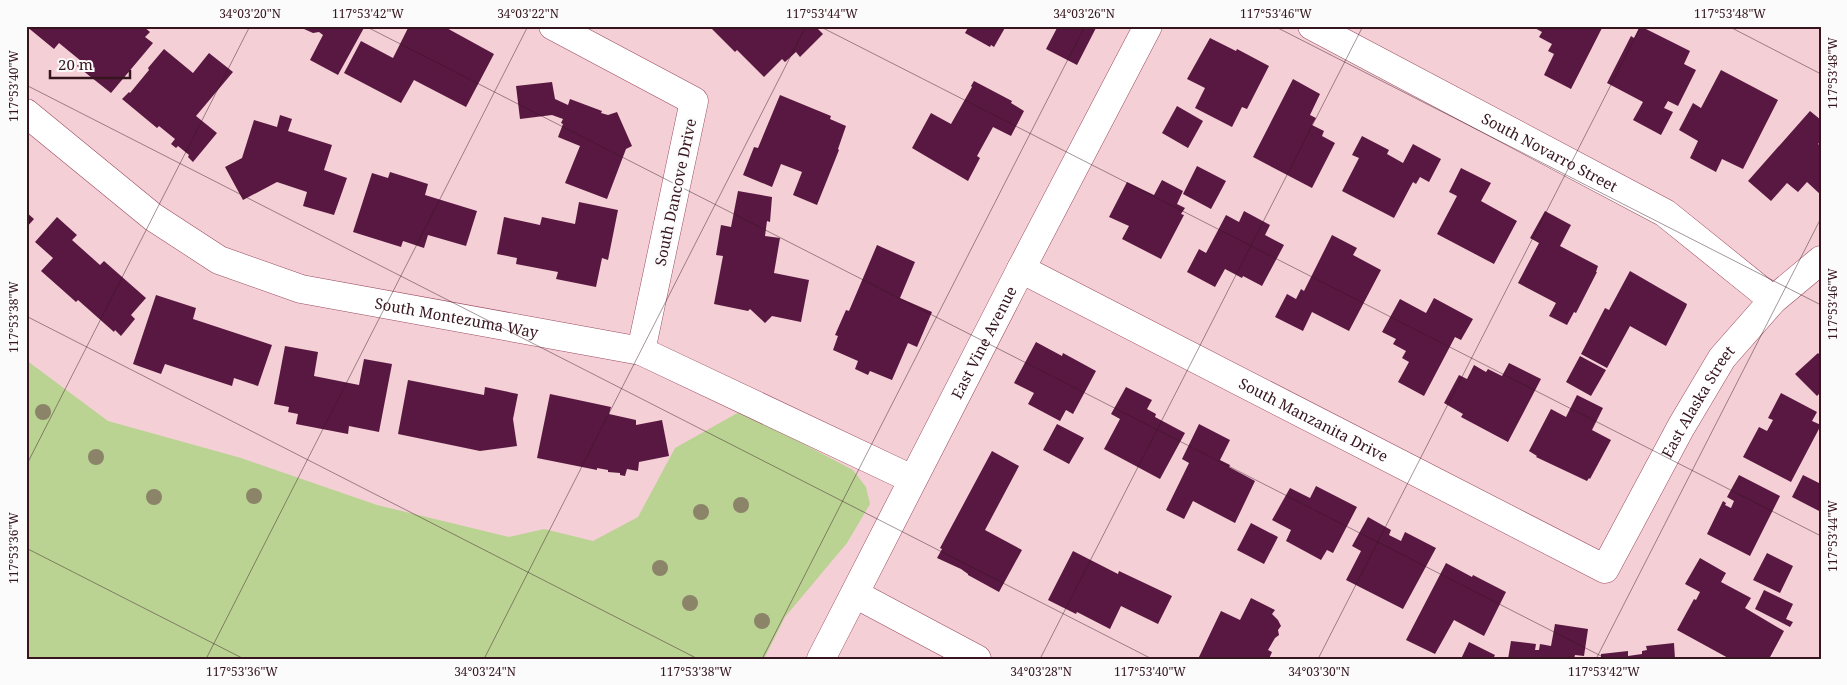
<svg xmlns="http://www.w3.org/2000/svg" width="1847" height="685" viewBox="0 0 1847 685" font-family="'Noto Serif',serif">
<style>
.green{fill:#bad393}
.building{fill:#591841}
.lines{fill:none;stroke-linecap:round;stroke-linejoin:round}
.minor-casing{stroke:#9b4b60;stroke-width:29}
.minor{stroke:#fff;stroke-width:28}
.tree{fill:#8b8469}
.ticks{fill:none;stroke:#36151e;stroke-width:1;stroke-opacity:0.45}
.labels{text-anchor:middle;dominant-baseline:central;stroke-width:5;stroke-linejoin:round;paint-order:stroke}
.street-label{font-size:15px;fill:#36151e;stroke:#fbfbfb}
.neatline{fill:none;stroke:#36151e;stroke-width:2}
.ticks-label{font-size:12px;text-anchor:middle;fill:#36151e}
</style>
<rect width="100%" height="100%" fill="#f4cfd6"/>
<path class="green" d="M26,360L108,421L241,458L377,505L509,537L544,529L593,541L638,517L675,448L741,411L853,470L866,487L870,504L847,543L785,617L764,659H26Z"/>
<path class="building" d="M26,26H143L150,32L145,37L153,43L111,93L77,66L81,61L59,43L54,49Z
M304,26H365L338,75L310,60L323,35L319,32L313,33L304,29Z
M409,26H443L494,54L466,107L414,80L401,103L344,73L361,41L393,58Z
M709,26H815L823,34L800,57L796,52L785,62L782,59L764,77L737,50L735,52Z
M969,26H1006L994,47L991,45L990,47L965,33Z
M1058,26H1097L1077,65L1046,49Z
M1531,26H1603L1571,89L1544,75L1554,54L1548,51L1552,44L1539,37L1542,32Z
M1640,26L1690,51L1684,64L1696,70L1678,106L1668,101L1664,108L1673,112L1661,135L1633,120L1643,102L1607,83L1631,36L1634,38Z
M1210,38L1236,51L1237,49L1269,66L1247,109L1242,107L1232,127L1195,108L1205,88L1187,79Z
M164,49L193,73L209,53L233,72L196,116L217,133L193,162L188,157L189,155L178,146L176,148L171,144L175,139L159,126L157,128L122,99L129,92L130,93L149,70L148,68Z
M1721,70L1778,100L1743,169L1722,159L1716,172L1690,158L1698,141L1679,130L1693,103L1701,108Z
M1293,79L1320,94L1310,115L1316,118L1312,125L1324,131L1322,136L1335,143L1312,188L1253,157Z
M974,81L1012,101L1011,103L1024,111L1011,136L993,127L977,156L980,158L968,181L912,148L931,113L951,124L972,87L971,86Z
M552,82L555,99L568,105L570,99L602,111L601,113L608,115L617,112L632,146L626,149L607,199L565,183L580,146L558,137L563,124L561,123L563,119L552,115L520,119L516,86Z
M780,95L831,116L830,119L846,126L838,149L839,150L817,205L793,195L802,172L781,164L772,187L743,175L754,147L758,148Z
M1177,106L1203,121L1188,148L1162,133Z
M1810,111L1821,120V141L1818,144L1821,146V195L1807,182L1798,192L1787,183L1771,201L1748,181Z
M280,115L292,119L288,131L332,145L324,170L347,178L334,215L303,206L307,192L277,182L243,200L225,167L242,158L254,120L277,127Z
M1362,136L1389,150L1387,154L1403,163L1413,144L1441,159L1429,182L1420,177L1416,184L1413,182L1394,218L1342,191L1359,158L1352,155Z
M1197,166L1226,181L1211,209L1183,194Z
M1461,168L1491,183L1481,201L1517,221L1494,264L1437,234L1457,196L1449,192Z
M390,172L428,184L425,195L477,211L466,246L428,235L424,248L403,241L401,247L353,232L372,173L388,178Z
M1162,180L1183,191L1177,204L1185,208L1181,214L1184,215L1161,259L1122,239L1129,226L1109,217L1127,182L1154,195Z
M738,191L772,197L770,222L767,221L765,236L780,238L774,273L809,280L801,322L772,316L765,323L750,309L748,311L714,304L723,256L716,255L721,225L731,227Z
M579,202L618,210L608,260L602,258L596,287L556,279L558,272L516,264L517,258L497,254L504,217L540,225L542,217L575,224Z
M1244,211L1270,225L1265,235L1284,245L1262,286L1243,276L1242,278L1225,269L1215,287L1187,272L1199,249L1206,253L1226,215L1239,222Z
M1545,211L1571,225L1560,246L1598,266L1596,272H1597L1576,313L1574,312L1567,325L1549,316L1556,303L1518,283L1539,243L1530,238Z
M26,212L34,219L26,228Z
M57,217L77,235L72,240L100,265L104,261L146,298L131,315L135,319L121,336L115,330L114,332L78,300L76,302L41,271L53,258L35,242Z
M1332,235L1357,248L1353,255L1381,270L1349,331L1312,312L1303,331L1275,317L1287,294L1296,299L1301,289L1304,291Z
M877,245L915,262L900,298L932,312L917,347L908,343L892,380L870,371L868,375L855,369L858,361L833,350L838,336L835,335L846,310L849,311Z
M1630,271L1687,304L1686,307L1666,346L1630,326L1607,368L1581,354L1605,308L1609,310Z
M156,295L196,308L193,319L272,345L258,386L234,378L232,386L165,364L161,374L133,364Z
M1434,298L1473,319L1461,340L1455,337L1424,396L1398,382L1409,362L1402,358L1406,351L1393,344L1396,339L1382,332L1400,299L1426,313Z
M1036,342L1062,356L1063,353L1096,371L1073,414L1066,410L1060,421L1028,404L1034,393L1014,383Z
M285,346L318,352L314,376L359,385L364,359L392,364L379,432L349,426L348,434L296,424L298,414L288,412L289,407L274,404Z
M1818,353L1821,356V392L1817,396L1795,374Z
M1580,356L1606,370L1591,396L1566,382Z
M1509,363L1541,379L1508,442L1461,417L1463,414L1444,403L1459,375L1467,379L1474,365L1486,372L1488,369L1502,376Z
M408,380L484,395L485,387L518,394L513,419L517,446L480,451L398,434Z
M1126,387L1152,400L1147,409L1156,414L1155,417L1185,433L1160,479L1104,449L1120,419L1111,414Z
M1781,393L1817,412L1812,421L1821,425L1791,482L1743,457L1759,427L1767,431L1773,420L1768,418Z
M550,394L611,407L609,414L636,420V425L662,420L669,456L639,462L638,471L627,469L625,476L620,475V473L608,472V470L597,468V470L537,458Z
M1577,395L1603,408L1592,430L1611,440L1590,479L1589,478L1587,481L1536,457L1537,456L1529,451L1551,409L1566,417Z
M1057,424L1084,438L1069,464L1043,450Z
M1199,424L1230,440L1220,460L1230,465L1229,467L1255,481L1235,523L1193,501L1184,519L1166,510L1189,463L1182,459Z
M992,451L1019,466L985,530L1022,550L999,592L968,575V574L961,569L937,558L942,549L940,548Z
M1739,475L1780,496L1750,556L1707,534L1723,501L1726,503L1725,505L1731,508L1734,501L1727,497Z
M1803,475L1821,484V512L1792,497Z
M1316,486L1357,507L1333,553L1327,550L1321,560L1286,541L1291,530L1272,520L1290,488L1310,498Z
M1368,517L1391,530L1389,535L1401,541L1405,532L1436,548L1403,609L1346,580L1361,551L1352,546Z
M1251,523L1278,537L1264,564L1237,550Z
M1073,551L1118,574L1119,571L1172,596L1158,624L1121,606L1110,629L1077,612L1076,614L1048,600Z
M1767,553L1793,566L1780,593L1753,580Z
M1700,558L1726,573L1721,582L1751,598L1745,608L1784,631L1769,659H1730L1677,630L1694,599L1696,600L1700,592L1685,584Z
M1446,563L1472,577L1473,575L1506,592L1484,636L1454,620L1435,654L1406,640Z
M1764,590L1793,604L1786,619L1793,622L1790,627L1755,609Z
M1251,598L1275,610L1272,614L1278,620L1281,626L1278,630L1279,635L1275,638L1268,650L1272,652L1269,659H1198L1221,611L1240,620Z
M1555,624L1588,629L1584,656L1575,655L1574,659H1508L1511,641L1536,644L1535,650H1539L1540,644L1551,646Z
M1469,642L1495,655L1493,659H1461Z
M1674,643L1675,659H1601V654L1628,651V656L1642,654V651L1647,650L1646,646Z"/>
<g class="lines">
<defs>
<g id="minor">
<path d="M553,26L694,101L641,351"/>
<path id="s1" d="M1312,26L1665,213L1773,300"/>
<path id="s2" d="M26,113L153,217L219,260L301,289L641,351L912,479"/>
<path id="s3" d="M1021,269L1605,569L1681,427L1722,358L1773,300L1821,260"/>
<path d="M855,594L977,659"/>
<path id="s4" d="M821,659L1021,269L1148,26"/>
</g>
</defs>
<use href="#minor" class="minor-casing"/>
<use href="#minor" class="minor"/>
</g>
<g class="tree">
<circle cx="43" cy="412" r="8"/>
<circle cx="96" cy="457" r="8"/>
<circle cx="254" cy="496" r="8"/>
<circle cx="154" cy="497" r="8"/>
<circle cx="741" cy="505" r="8"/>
<circle cx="701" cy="512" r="8"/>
<circle cx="660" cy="568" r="8"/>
<circle cx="690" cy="603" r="8"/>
<circle cx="762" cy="621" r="8"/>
</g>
<path class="ticks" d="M365,26L1607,659M819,26L1821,536M1274,26L1821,305M1728,26L1821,74M26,85L1152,659M26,316L698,659M26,466L250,26M26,548L244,659M206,659L528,26M484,659L806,26M762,659L1085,26M1040,659L1363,26M1318,659L1641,26M1596,659L1821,218"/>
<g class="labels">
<g class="street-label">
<text stroke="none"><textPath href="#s1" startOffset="269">South Novarro Street</textPath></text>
<text transform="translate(675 192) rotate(-78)">South Dancove Drive</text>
<text stroke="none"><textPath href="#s2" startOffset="488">South Montezuma Way</textPath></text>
<text stroke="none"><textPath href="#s4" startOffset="356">East Vine Avenue</textPath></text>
<text stroke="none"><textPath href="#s3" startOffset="848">East Alaska Street</textPath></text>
<text stroke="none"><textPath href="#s3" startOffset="329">South Manzanita Drive</textPath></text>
</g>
</g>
<rect width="1847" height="685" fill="none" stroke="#fbfbfb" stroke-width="55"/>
<path d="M50 70v8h80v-8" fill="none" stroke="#36151e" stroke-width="2.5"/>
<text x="58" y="70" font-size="15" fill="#36151e" stroke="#fbfbfb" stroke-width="4" paint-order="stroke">20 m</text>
<rect x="28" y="28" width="1792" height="630" class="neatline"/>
<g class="ticks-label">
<text x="250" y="18">34°03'20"N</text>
<text x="368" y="18">117°53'42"W</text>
<text x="528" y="18">34°03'22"N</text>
<text x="822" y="18">117°53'44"W</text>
<text x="1084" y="18">34°03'26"N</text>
<text x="1276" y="18">117°53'46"W</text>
<text x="1730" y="18">117°53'48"W</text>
<text transform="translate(1833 73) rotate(-90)" y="4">117°53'48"W</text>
<text transform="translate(14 86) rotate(-90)" y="4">117°53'40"W</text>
<text transform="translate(1833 304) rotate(-90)" y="4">117°53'46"W</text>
<text transform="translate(14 317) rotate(-90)" y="4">117°53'38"W</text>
<text transform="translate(1833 536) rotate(-90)" y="4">117°53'44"W</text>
<text transform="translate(14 548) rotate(-90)" y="4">117°53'36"W</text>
<text x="242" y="676">117°53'36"W</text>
<text x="485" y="676">34°03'24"N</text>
<text x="696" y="676">117°53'38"W</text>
<text x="1041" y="676">34°03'28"N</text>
<text x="1150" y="676">117°53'40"W</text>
<text x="1319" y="676">34°03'30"N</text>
<text x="1604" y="676">117°53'42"W</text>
</g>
</svg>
